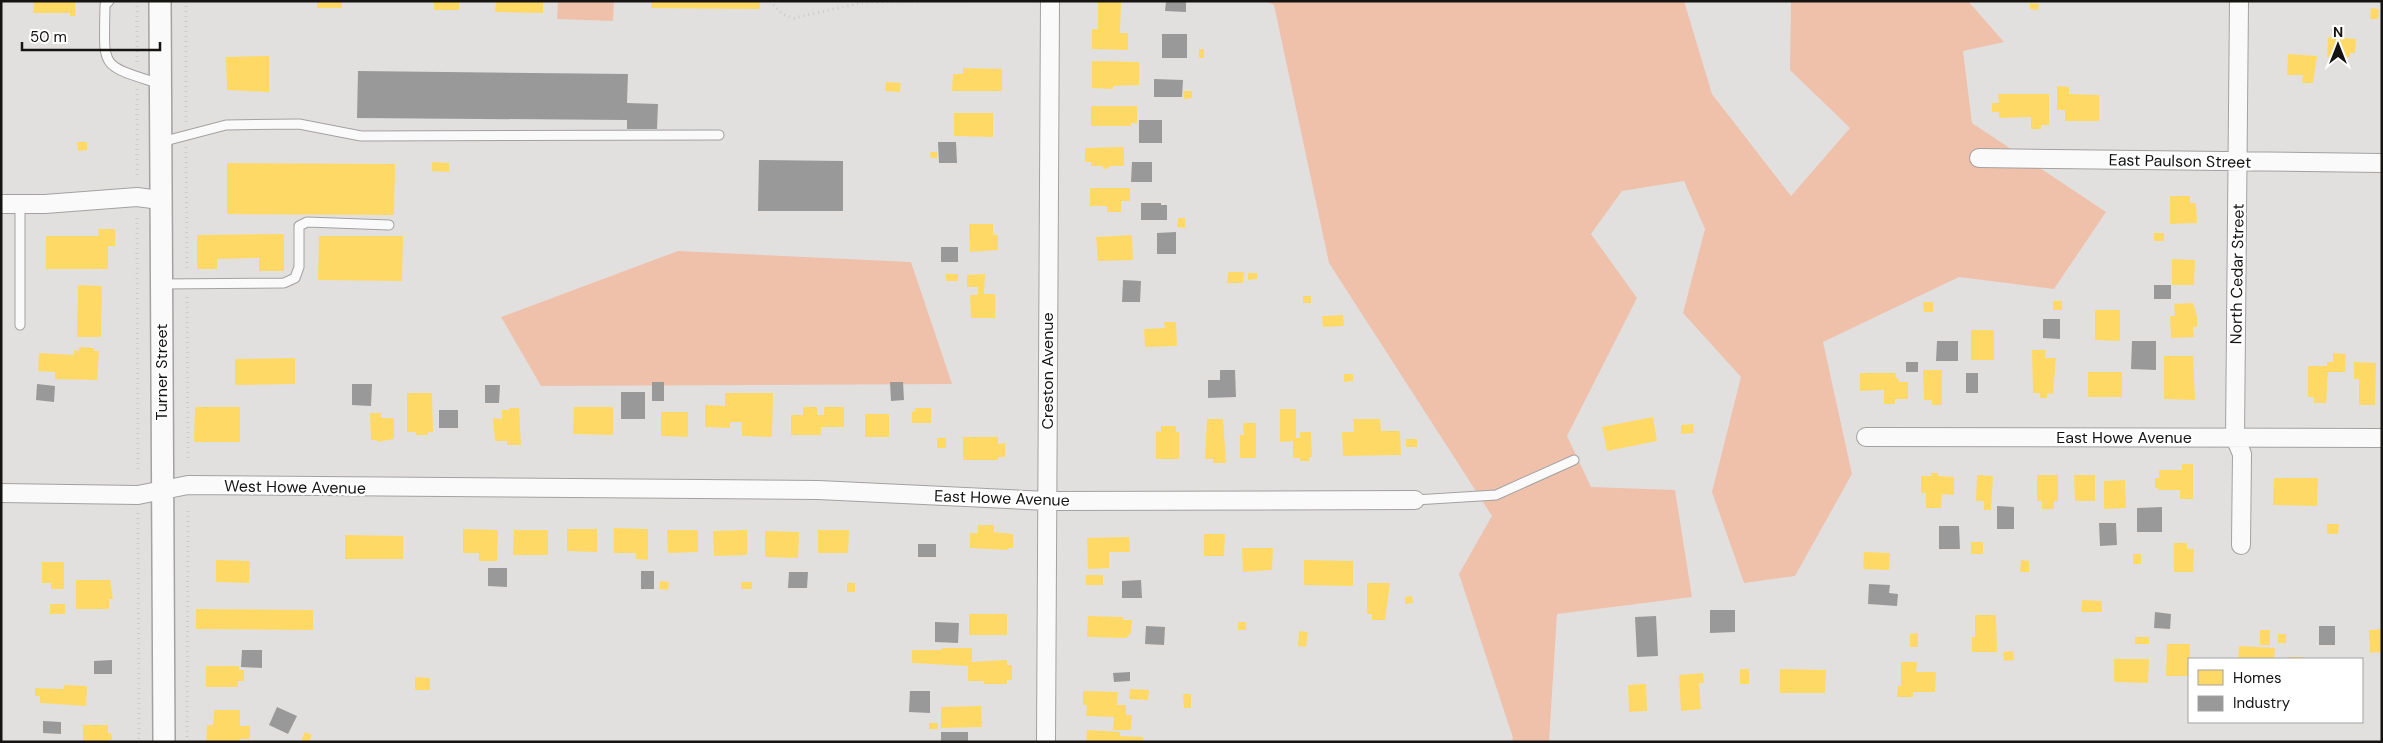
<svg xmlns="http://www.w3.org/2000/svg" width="2383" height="743" viewBox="0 0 2383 743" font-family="'DM Sans',sans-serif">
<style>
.green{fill:#efc1ab}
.homes{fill:#ffd966}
.industry{fill:#999}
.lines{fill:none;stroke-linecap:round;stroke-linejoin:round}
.service-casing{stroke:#a3a1a1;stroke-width:11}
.minor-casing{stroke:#a3a1a1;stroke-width:20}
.tertiary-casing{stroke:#a3a1a1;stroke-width:24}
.path{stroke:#cbcbcb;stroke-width:3;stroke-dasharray:1 4;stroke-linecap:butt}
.service{stroke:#fbfafa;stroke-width:9}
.minor{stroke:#fbfafa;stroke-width:18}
.tertiary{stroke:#fbfafa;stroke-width:21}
.labels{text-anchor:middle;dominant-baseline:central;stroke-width:5;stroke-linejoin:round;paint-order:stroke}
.street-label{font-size:16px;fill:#151413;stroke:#fff}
</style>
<rect width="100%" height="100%" fill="#e2e0df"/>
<path class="green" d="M558,1H614L613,21L557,19Z
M1265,1H1684L1712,94L1791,196L1850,128L1790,70L1791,1H1968L2004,42L1963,51L1972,123L2106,212L2054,289L1959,277L1823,342L1852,474L1795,576L1744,583L1712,492L1741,377L1683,313L1705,229L1684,181L1622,191L1591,234L1637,298L1567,436L1591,487L1675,490L1692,597L1557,614L1549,742H1510L1513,738L1459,574L1492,516L1329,263L1274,5Z
M678,251L911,262L952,384L541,386L501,317Z"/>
<path class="homes" d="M34,1H75V16H70V13H33Z
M317,1H342V8H317Z
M434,1H459V10H434Z
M496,1H543V13L495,12Z
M651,1H760V9L651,8Z
M1098,1H1121L1120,33H1128V50L1092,49V29H1098Z
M2030,3L2039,4L2038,10L2030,9Z
M2371,8L2379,9L2378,19H2370Z
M2328,37L2356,39L2355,53H2350V57H2327Z
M1199,49H1204V58H1199Z
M2288,54L2317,56L2313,83H2302L2303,75H2287Z
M269,56V92L227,90L226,57Z
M1092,61L1139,62V85L1113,86V89L1092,88Z
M963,68L1002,69V91H952L953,74H963Z
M886,82L901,83L900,92L885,91Z
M2057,86L2069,87V94L2099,95V121H2065V110H2057Z
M1183,91H1192V98L1184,99Z
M1998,94H2049V125H2041V129H2031V117L1999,118V112H1992V103H1999Z
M1091,106H1137V123H1131V126H1091Z
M954,113H993V137L954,136Z
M77,142H87V150L78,151Z
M1124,147V166H1109V168L1103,169V166H1091V162H1085V148Z
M930,152H937V158H931Z
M432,162L449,163V172L432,171Z
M227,163L395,164L394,215L227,214Z
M1090,188H1130V201H1121V212H1107V206H1090Z
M2170,196H2190V203H2196L2197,223L2170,224Z
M1178,218H1185V228L1177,227Z
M969,224H993V235H998V250L970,252Z
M98,229H115V246H108V269H46V236H99Z
M2154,233H2164V241H2154Z
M284,234V271H259V258L217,259V269H197V235Z
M1132,235L1133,260L1098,261L1096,237Z
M319,236H403L402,281L318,280Z
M2172,259L2195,260L2194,285H2172Z
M1228,272H1244L1243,283H1227Z
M1248,273H1257V279L1248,280Z
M946,274H958V281H946Z
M985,274L984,294H995V318H971L970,295H978V287H967V275Z
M78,285L102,286L101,337H77Z
M1303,296H1311V303H1303Z
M2053,301H2062V310H2053Z
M1923,302H1933V312H1924Z
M2193,303L2197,316V327H2193L2194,337L2171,338L2170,316H2175L2174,304Z
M2095,310H2120V341L2095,340Z
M1343,315L1344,326L1323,327L1322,316Z
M1164,322H1176L1177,346L1145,347L1144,329L1165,328Z
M1971,330H1994V360H1971Z
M79,347L94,348V351H99L97,380L55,379V372L38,371L39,353L74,355V350L79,351Z
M2032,350H2046L2045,358H2056L2053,394L2047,393V398H2040V393H2033Z
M2333,353L2346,354L2345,372H2328L2326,403H2314V397H2308V366H2327V362H2333Z
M2164,356H2193L2195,400L2164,399Z
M295,358V384L235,385V359Z
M2354,362L2376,363L2375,405H2359V379H2354Z
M1923,370H1942V405H1932V400H1924Z
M2088,372H2122V397H2088Z
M1860,373H1896V377L1900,382H1908V399H1895V404H1884V390L1860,391Z
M1344,374H1353V381L1344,382Z
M407,393H432L433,432H428V435H416V432H407Z
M725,393H773L772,437L742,436V422H730V428L705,427V405L725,406Z
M195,407H240V442H194Z
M574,407H613V435L573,434Z
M803,407H817V415H824V407H844V427H821V435H791V415H803Z
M509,408H519L521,445H507V441H495L493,418L502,419V410H509Z
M915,408H931V423H912V412L915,411Z
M1280,409H1296V438H1300V432H1311L1312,457H1309V461H1300V458H1293V441L1280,442Z
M661,412H688V437L661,436Z
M370,413H381V418H394V439L377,442V440H371Z
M865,414H889V437H865Z
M1653,417L1657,441L1607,451L1602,427Z
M1207,419H1223L1226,463H1213V459H1205Z
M1353,419H1380L1381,431H1400L1401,455L1343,456L1342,432H1354Z
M1243,423H1256V458H1240V435H1244Z
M1693,424L1694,433L1681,434V425Z
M1161,426H1176V432H1179V459H1156V431L1161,432Z
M963,437H998V444L1005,443V457H998V460H963Z
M937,438H946V448H937Z
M1406,439H1417V447H1406Z
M2182,464H2193V499H2180V490H2158V488H2155V478H2159V470H2182Z
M1931,473H1938V476L1954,477V495L1942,494L1941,508H1926V493H1921V476H1931Z
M1977,475L1993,476L1991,510H1984V501H1976Z
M2037,475H2058V501H2054V509H2042V501H2037Z
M2074,475H2095V501H2075Z
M2274,478H2318L2317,506L2273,505Z
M2125,480L2126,508L2104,509V481Z
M2327,524H2339L2338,534H2327Z
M978,525H994V532L1013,534V548H1008V550L970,548V533H978Z
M614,528L648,529V560L636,559V553H614Z
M463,529L498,530L497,561H479V553H463Z
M567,529H597V552L567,551Z
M514,530H548V555H513Z
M667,530H698V552L668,553Z
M747,530V555L714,556L713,531Z
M818,530H849L848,553H818Z
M765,531L799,532L798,558L765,557Z
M1204,534H1225L1224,556H1204Z
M345,535L403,536V559H345Z
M1129,537L1130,552H1109V568L1088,569L1087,538Z
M1971,542H1983V554H1971Z
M2174,543H2187V549H2194L2193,572H2174Z
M1242,548H1273L1272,570L1243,572Z
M1864,552L1890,553L1889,570L1863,569Z
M2133,554H2141V564H2133Z
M216,560L250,561L249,583L216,582Z
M1304,560L1353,561V586L1304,585Z
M2021,560L2029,561V572H2020Z
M42,562H64V589H51V583H42Z
M1086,575H1103V585H1086Z
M76,580H110L113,599H109V609H76Z
M660,581L669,582L668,590L659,589Z
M741,582H752V589H741Z
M847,583H855V592H847Z
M1367,583H1390L1385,620H1372V614H1367Z
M1412,596L1413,603L1405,604V597Z
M2082,600L2102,601V612H2081Z
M50,604H65V614H50Z
M196,609L313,610V630L196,629Z
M969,614H1007V635H969Z
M1975,615H1996L1997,652H1972V637H1975Z
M1088,616L1123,617V620H1132L1131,633L1126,638L1087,637Z
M1238,622H1246V630H1238Z
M2382,629V652L2370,653L2369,630Z
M2260,630H2270V645H2260Z
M1299,631L1308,632L1306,647L1298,646Z
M1918,633V647H1910V634Z
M2278,634H2286V643H2278Z
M2135,637H2149V644H2135Z
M2167,644H2190L2189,676H2166Z
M2239,646L2275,648L2274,659H2238Z
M942,648H972V662L1007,660V665H1012V680H1007V684H984V681H968V666L912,663V650H942Z
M2013,651L2014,660L2004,661L2003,652Z
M2289,657H2304V659H2288Z
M2114,659H2149L2148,683L2114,682Z
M1901,662H1917L1916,672H1936L1935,692H1913V697H1897L1898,686H1901Z
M206,666H239V670H244V681H238V687H206Z
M1740,669H1749V684H1740Z
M1780,669L1826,670L1825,693H1780Z
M1703,673L1704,683H1699L1701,709L1681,711L1679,675Z
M415,677L430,678V690H415Z
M1646,684L1647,711L1629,712L1628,685Z
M64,685L87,686L86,706L40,703V696H35V688L64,689Z
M1130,689L1149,690L1148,700L1129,699Z
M1083,691L1118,692L1117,705H1126V715H1132L1131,730H1113L1114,717L1086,716L1087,705H1083Z
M1183,694H1191V708H1184Z
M981,706L982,727L941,728V707Z
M214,710H240V726H250V739H240V742H206L207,725H213Z
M929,723H938V729H929Z
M83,725H108V733H111L112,740H108V742H83Z
M1087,730L1120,732V736L1143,737V742H1086Z
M305,732L312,735L309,742L301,741Z"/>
<path class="industry" d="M1166,1H1186V12L1165,11Z
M1162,34H1187V58H1162Z
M358,71L628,74L627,103L658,104L657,129H627V120L357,118Z
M1154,79L1183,80L1182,97H1154Z
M1139,120H1162V143H1139Z
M938,142H956L957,163H939Z
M759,160L843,161V211H758Z
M1132,162H1152V182H1131Z
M1141,203H1161V205H1167V220H1141Z
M1176,232V254H1157V233Z
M941,247H958V262H941Z
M1123,280L1141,281L1140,302H1122Z
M2154,285H2171V299H2154Z
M2043,319H2060V339L2043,338Z
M1937,341H1958V361H1936Z
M2132,341H2156V370L2131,369Z
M1906,362H1918V372H1906Z
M1220,370H1235L1236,397L1208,398V380H1220Z
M1966,373H1978V393H1966Z
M652,382H664V401H652Z
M890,382H903L904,400L891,401Z
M37,384L55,386L54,402L36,400Z
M352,384H372L371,406L352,405Z
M485,385H500L499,403H485Z
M621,392H645V419H621Z
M439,410H458V428H439Z
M1997,506L2014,507V529H1997Z
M2162,507V532H2137V508Z
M2099,523H2116L2117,545L2100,546Z
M1939,526H1959L1960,549H1939Z
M918,544H936V557H918Z
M488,568H507V587L488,586Z
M641,571H654V589H641Z
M789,572H808L807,588H788Z
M1141,580L1142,598H1122V581Z
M1869,584L1890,585L1889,593L1898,594L1897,606L1868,604Z
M1710,610H1735V632L1710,633Z
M2155,612L2171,614L2170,629L2154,628Z
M1656,616L1658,656L1637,657L1635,617Z
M935,622L959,623L958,643L935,642Z
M1146,626L1165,627L1164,645L1145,644Z
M2319,626H2335V645H2319Z
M242,650H262V668L241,667Z
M112,660V674H94V661Z
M1130,672V681L1114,682L1113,673Z
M910,691H930V713L909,712Z
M277,707L297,716L288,734L269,725Z
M43,721L61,722V734L43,733Z
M941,732H968V742H941Z"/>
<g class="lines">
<defs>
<path id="service" d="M109,1L105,5C104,70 99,64 160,84
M161,142L226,125L299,124L361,136L719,135
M20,204V325
M161,284L284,283L295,278L299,267V226L307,222L389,225
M1415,500L1496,495L1574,460"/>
<path id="minor" d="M2239,1L2235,438L2242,454L2241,545
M1979,158L2382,163
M1,204H45L137,197L160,200
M1866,437L2382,438
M1,493L138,495L188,485L818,490L1047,501L1415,500
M1046,742L1050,1"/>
<path id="tertiary" d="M160,1L164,742"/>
</defs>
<use href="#service" class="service-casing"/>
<use href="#minor" class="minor-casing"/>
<use href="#tertiary" class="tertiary-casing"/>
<path class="path" d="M137,1V63
M186,1V123
M770,1L782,14L794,18L865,2L966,1
M137,89V176
M186,147L187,271
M137,218L138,471
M187,297L188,462
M138,513L139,742
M187,742L188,507"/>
<use href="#service" class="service"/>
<use href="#minor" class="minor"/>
<use href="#tertiary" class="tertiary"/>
</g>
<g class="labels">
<g class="street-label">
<text transform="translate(2180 161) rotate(1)">East Paulson Street</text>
<text transform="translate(2237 274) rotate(-89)">North Cedar Street</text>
<text transform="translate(1047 371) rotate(-90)">Creston Avenue</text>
<text transform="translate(161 372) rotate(-90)">Turner Street</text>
<text x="2124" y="437">East Howe Avenue</text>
<text transform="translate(295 487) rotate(1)">West Howe Avenue</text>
<text transform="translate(1002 498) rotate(2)">East Howe Avenue</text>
</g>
</g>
<rect width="2383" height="743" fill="none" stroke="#151413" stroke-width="5"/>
<rect x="2188" y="658" width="175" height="65" fill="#ffffff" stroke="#a1a1a1"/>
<rect x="2198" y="670" width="25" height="15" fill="#ffd966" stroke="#a1a1a1"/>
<text x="2233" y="683" font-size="15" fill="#151413">Homes</text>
<rect x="2198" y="696" width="25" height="15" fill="#999999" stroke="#a1a1a1"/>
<text x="2233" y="708" font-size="15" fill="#151413">Industry</text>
<g transform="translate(2338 45)" stroke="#ffffff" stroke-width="4" paint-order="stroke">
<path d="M0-4L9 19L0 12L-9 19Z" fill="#151413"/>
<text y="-8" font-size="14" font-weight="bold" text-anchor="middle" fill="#151413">N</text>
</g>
<path d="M22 42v8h138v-8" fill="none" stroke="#151413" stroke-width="2.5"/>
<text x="30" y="42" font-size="15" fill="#151413" stroke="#ffffff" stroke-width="4" paint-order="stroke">50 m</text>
</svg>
